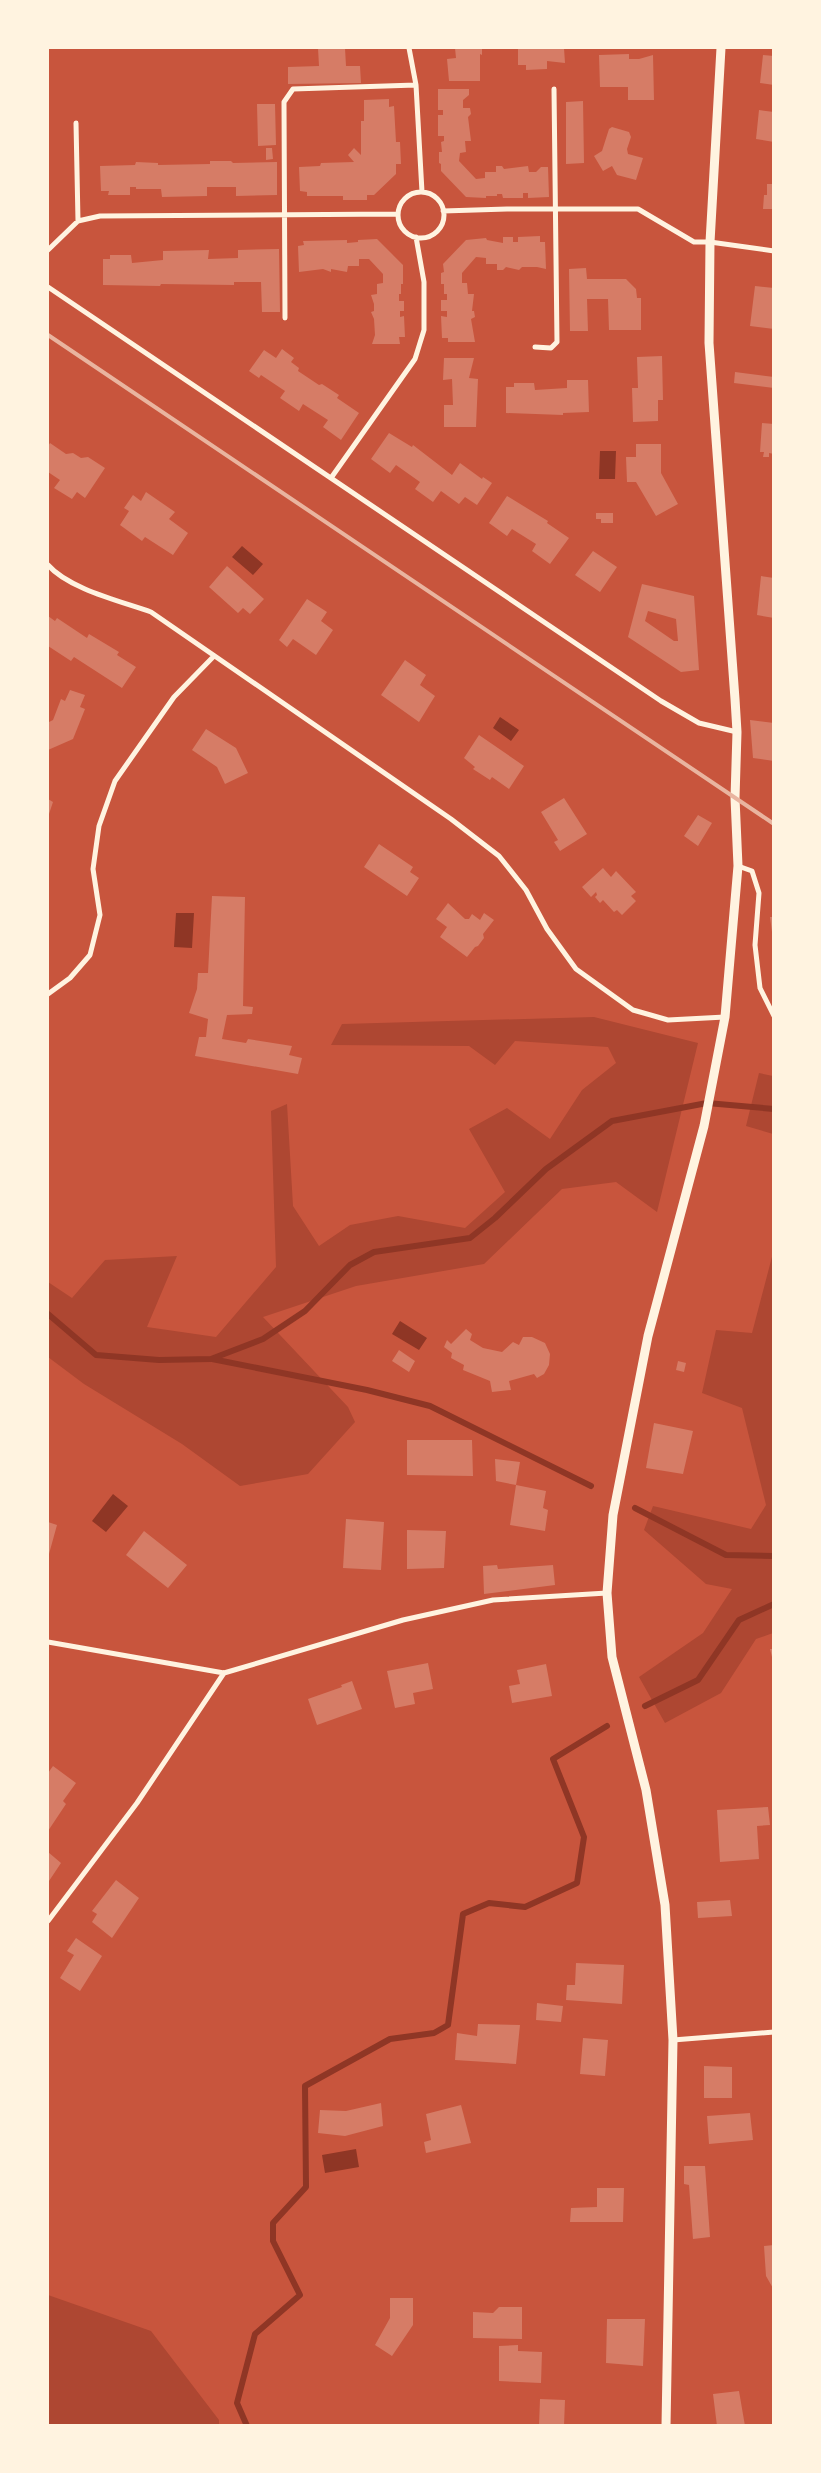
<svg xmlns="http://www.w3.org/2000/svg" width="821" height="2473" viewBox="0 0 821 2473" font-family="Quicksand,sans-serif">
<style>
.green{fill:#ae4732}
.water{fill:#8f3625}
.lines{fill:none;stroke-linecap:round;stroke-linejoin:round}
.stream{stroke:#8f3625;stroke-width:6}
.building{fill:#d67c66;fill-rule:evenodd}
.minor{stroke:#fff3e0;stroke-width:5}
.tertiary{stroke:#fff3e0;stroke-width:9}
.rail{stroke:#e9b49f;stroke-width:4}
</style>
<rect width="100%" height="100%" fill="#c8553d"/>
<path class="green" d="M594,1017L698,1043L657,1212L616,1182L562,1189L484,1264L356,1286L263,1317L348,1407L355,1422L308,1474L240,1486L182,1444L84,1384L48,1357V1282L72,1298L105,1260L177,1256L147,1327L216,1337L276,1267L271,1111L287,1104L293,1206L319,1246L350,1225L398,1216L465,1228L505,1192L469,1129L507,1108L550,1139L582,1090L616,1063L608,1047L515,1041L495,1065L469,1046L331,1045L342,1024Z
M759,1073L773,1076V1134L746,1126Z
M773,1253V1633L756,1639L721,1693L665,1723L639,1677L703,1633L732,1589L706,1584L644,1530L653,1506L751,1529L766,1505L742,1408L702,1393L716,1330L752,1333Z
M48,2295L151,2331L219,2420V2425H48Z"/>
<path class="water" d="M600,451H616L615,479H599Z
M242,546L263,564L253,575L232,557Z
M500,717L519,730L511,741L493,728Z
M176,913H194L192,948L174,947Z
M400,1321L427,1338L419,1350L392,1334Z
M113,1494L128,1506L106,1532L92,1521Z
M356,2149L359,2167L325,2173L322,2155Z"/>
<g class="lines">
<path class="stream" d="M48,1314L96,1355L159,1360L211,1359L263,1339L305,1311L350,1265L374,1252L470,1238L495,1218L546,1169L612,1121L707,1103L774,1109
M212,1359L367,1390L430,1406L591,1486
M635,1508L726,1555L774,1556
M645,1706L698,1680L739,1620L774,1604
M247,2426L237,2403L255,2334L300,2295L273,2241V2223L306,2187L305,2086L390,2039L434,2033L448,2025L463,1914L489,1903L525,1907L577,1883L584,1837L553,1759L607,1726"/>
</g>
<path class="building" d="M318,48H345L346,66H360L361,83L288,84V67L319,66Z
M455,48H482V55L480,54V81H449L447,59L456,58Z
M518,48H564L565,63L547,61V69L526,70V65H518Z
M629,54V59H639L653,55L654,100H628V87H600L599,55Z
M763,55L774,56V85L760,83Z
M438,89H469V95L463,100V108H470L471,114L468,117L471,141H465L466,152L460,153L459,161L476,179L485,178V172H496V166H502L504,169L528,166L529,172H536L541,167H548L549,197L528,198V193H523V198H503L502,194H497V196H486V198L466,197L441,171V164L439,163V152H442L441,142L444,141V136H438V115H443V110H438Z
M389,99V107L394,106L396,142H400L401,164H396V174L374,195H367V200H343V196H307V192L300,191L299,167L320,166L321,163L354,162L348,155L354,148L361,155V121H364V100Z
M583,101L584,163L566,164V102Z
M257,104H275L276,145L258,146Z
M759,110L774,112V142L756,139Z
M612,127L629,132L631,137L627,149L628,154L643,158L636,180L617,175L612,166L603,171L594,156L602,151L609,129Z
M266,148H272L273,159L266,160Z
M210,161H231L233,163L277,162V195L236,196V187H207V196L162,197L161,189H136V187H130V195H108L109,191H101L100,166L135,165L136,162L158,163V165L210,164Z
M767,184H774V209H763L764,195H767Z
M540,236V242H545L546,269L537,267H522L519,270L506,267L503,270H497V264H486V258L476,257L462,273V283H467L468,294H474L472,311H474L475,317L471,319L475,342H448V338H442L441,316L447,317V311H441V300H447V294H444V284H441V273L444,272L443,264L466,240L486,238L487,240L503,243V237H513V242H518V237Z
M377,239L403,265V284H401V294H399V301H404V311H400V317L404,316L405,337H399L400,344H372L375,335L374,319L371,312L374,311V304L371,295L377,294V284L383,283V274L369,259H359V266H348L347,272L331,269V272L323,269L299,272L298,246L304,245L303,241L347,240V243L358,242V240Z
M279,249L280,312H262L261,282H234V285L161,284L160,286L103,285V259H110V255H131L132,263L163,260V251L209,250L208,259L238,258V250Z
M586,268L587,279H626L636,289L637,298H641V330H609L608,299H587L588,331H570L569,269Z
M755,286L774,288V329L750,326Z
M282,349L294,358L291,362L299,368L298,371L319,385L322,384L339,395L337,398L359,413L341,440L323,427L328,420L303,404L299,411L280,398L285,391L261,375L259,378L249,371L264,350L276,358Z
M662,356L663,400H658V421L633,422L632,388H638L637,357Z
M444,358H474L469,378L478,379L476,427H444V405H453L452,379L443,380Z
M735,372L774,377V388L734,383Z
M567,380H588L589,412L563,413V415L506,413V387H514V383H534L535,390L567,388Z
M762,423L774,424V454L769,453V457H763L764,452H760Z
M389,433L412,447L413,445L452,475L460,463L482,479L483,477L492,483L477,505L465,497L459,504L441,491L433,502L415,489L420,482L396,465L390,473L371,459Z
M50,443L66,454L73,453L81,458L88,457L105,468L85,498L77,492L72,499L54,488L60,480L48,472V446Z
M636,444H661V473L678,504L656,516L636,482H627L626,457H636Z
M146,492L175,512L169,519L188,533L173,555L145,537L142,541L120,525L129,511L124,508L133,495L141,501Z
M507,496L548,521L547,523L569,538L550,564L532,551L536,544L512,529L507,536L489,523Z
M596,513H613V523H601V519H596Z
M593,551L617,567L600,592L575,575Z
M227,566L264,599L250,614L243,608L238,613L209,587Z
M761,576L774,578V618L757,615Z
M642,584L694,596L699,670L681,672L628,637ZM648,611L676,619L678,641H674L645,621Z
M307,599L327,612L321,621L333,630L316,655L293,639L287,647L279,640Z
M48,616L55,621L57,618L87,638L89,634L119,652L117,655L136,667L122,688L74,657L71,661L48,646Z
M405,660L426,675L420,685L435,696L419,722L381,695Z
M70,690L85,695L80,707L85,709L73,739L48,750V719L49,722L53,720L61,699L65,701Z
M750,720L774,723V761L753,758Z
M206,729L236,748L248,773L225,784L217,767L192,750Z
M479,735L524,766L509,789L492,777L490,780L473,769L475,767L464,758Z
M564,798L587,834L560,851L554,842L558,840L541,812Z
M48,799L53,802L48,817Z
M698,815L712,823L698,846L684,836Z
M379,844L413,867L410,872L419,878L407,896L364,867Z
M603,868L611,877L616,871L636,892L631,896L636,901L622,915L617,910L614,912L603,900L600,903L595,897L597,895L596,892L591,897L582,887Z
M212,896L245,897L243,1006L253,1007L252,1014L227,1015L222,1039L246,1043L248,1039L292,1046L289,1055L302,1058L298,1074L195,1056L199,1037H206L208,1019L189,1013L197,989L198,973H208Z
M448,903L465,919H469L472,914L480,920L484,913L494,920L483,934L484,938L478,946L475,947L467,957L440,937L447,927L436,919Z
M770,917H774V932H772Z
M466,1329L472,1334L470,1340L483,1348L502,1352L513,1342L519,1345L523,1337H532L545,1343L550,1354L549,1365L544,1374L537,1378L534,1374L509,1381L511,1390L492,1392L490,1381L463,1370L464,1365L451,1358L452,1353L444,1347L447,1340L451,1344Z
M399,1350L415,1361L409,1372L392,1361Z
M678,1361L686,1363L684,1372L676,1370Z
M654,1423L693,1431L683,1474L646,1468Z
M407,1440H472L473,1476L407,1475Z
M495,1459L520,1462L516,1485L496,1481Z
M516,1485L546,1491L543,1508L548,1510L545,1531L510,1525Z
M346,1519L384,1522L381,1570L343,1568Z
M48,1522L57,1525L49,1554H48Z
M407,1530L446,1531L444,1568L407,1569Z
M144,1531L187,1565L168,1588L126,1555Z
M497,1565L498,1569L553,1565L555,1585L484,1594L483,1566Z
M770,1649H774V1661H773Z
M428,1663L433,1689L413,1693L415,1704L395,1708L387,1671Z
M546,1664L552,1696L512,1703L509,1686L520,1684L517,1670Z
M352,1681L362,1709L317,1725L308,1699L342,1687L341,1685Z
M53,1766L76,1783L63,1801L66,1804L48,1831V1773Z
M768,1807L770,1825L757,1826L759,1859L720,1862L717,1810Z
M48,1852L61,1863L49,1881L48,1880Z
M116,1880L139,1898L112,1938L92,1922L97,1914L92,1911Z
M730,1900L732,1916L698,1918L697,1902Z
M76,1938L102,1956L80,1991L60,1978L74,1955L67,1951Z
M576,1963L624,1965L622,2004L566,2000L567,1985H575Z
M537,2003L563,2006L561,2022L536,2020Z
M478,2024L520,2025L516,2064L455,2060L457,2033L477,2036Z
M583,2038L608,2040L605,2076L580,2074Z
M704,2066L732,2067V2098H704Z
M381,2103L383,2126L345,2136L318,2133L320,2110L346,2111Z
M461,2105L471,2143L426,2153L424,2142L431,2140L426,2114Z
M750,2113L753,2140L709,2144L707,2116Z
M684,2166H705L710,2237L693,2239L689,2185L684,2184Z
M597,2188H624L623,2222H570L571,2208L597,2207Z
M774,2245V2290L766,2276L764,2246Z
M390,2298H413V2325L392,2356L375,2345L390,2318Z
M499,2307H522V2339L473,2338V2312L493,2313Z
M607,2319H645L643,2366L606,2363Z
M518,2345V2351L542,2352L541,2383L499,2381V2346Z
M739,2391L745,2426H717L713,2394Z
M540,2399L565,2400L564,2426H539Z"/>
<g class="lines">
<path class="minor" d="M409,48L416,85L422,192
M76,123L78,221
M398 215a23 23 0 1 1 46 0a23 23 0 1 1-46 0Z
M443,211L507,209H638L694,242H710L774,251
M48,250L78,221L100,216L398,214
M48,287L661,701L699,723L737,732
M285,318L284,102L293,89L416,85
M535,347L551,348L557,342L554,89
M331,478L415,359L424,330V282L416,237
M48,565C69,589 120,601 151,612L451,819L499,856L526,890L547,929L576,969L633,1010L668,1020L725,1017
M738,866L752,871L759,893L755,945L760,988L774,1016
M48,994L70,978L90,955L100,915L93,869L99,826L115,781L174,697L214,656
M48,1642L224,1673L403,1620L493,1600L607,1593
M48,1921L137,1803L224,1673
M673,2040L774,2032"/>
<path class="tertiary" d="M666,2426L673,2040L665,1905L646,1790L612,1657L607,1593L613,1515L648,1336L704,1126L725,1017L738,866L735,798L737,732L735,699L709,343L710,242L721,48"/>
<path class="rail" d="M48,335L774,824"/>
</g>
<rect width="821" height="2473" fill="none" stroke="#fff3e0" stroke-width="98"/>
</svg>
